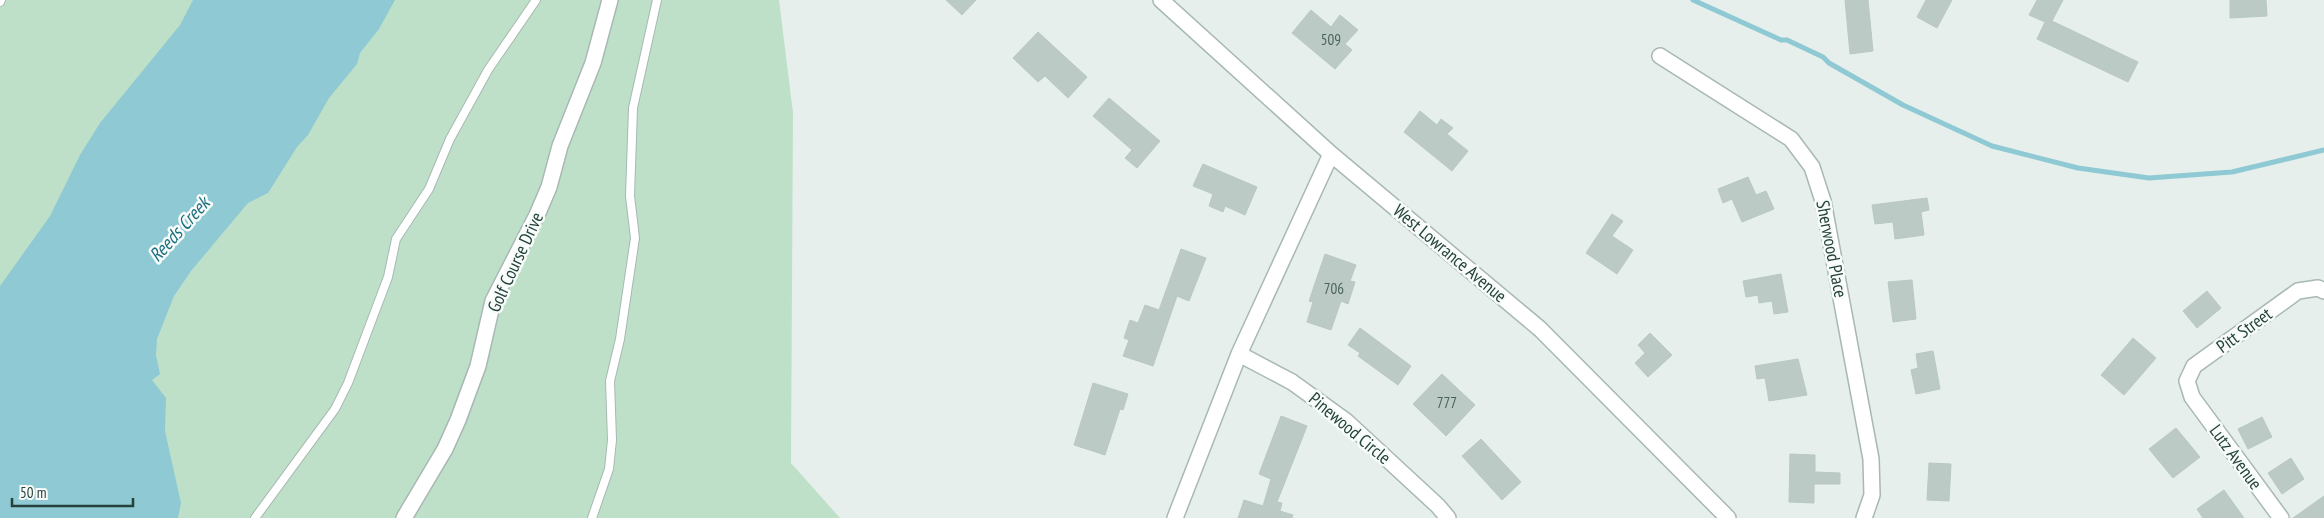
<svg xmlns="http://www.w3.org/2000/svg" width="2324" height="518" viewBox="0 0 2324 518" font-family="'PT Sans Narrow',sans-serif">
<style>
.green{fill:#bfe0c8}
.water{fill:#8ec9d4}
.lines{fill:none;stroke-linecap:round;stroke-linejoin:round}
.stream{stroke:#8ec9d4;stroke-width:5}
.building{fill:#bbcac4;stroke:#b8c9c2}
.service-casing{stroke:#a8b8b2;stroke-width:10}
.minor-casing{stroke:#a8b8b2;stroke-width:18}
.service{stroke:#fff;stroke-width:8}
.minor{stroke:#fff;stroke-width:15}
.labels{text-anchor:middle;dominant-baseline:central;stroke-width:5;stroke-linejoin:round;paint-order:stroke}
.number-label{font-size:15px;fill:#4a645c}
.street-label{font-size:18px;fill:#24423a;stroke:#f7fbf9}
.water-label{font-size:19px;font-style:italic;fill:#1c6f80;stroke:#f7fbf9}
</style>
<rect width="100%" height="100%" fill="#e6efeb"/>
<path class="green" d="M0,0H779L793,113L791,463L840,518H0Z"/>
<path class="water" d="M193,0H395L379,29L360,53L357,64L329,98L308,135L297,147L268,193L248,203L191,271L174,296L157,339L156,355L160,374L152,380L166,398L165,431L181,503L178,518H0V286L50,216L80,155L100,123L180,25Z"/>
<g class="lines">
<path class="stream" d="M1693,0L1781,40H1787L1823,57L1829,63L1903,105L1992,146L2078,168L2149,178L2232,172L2324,150"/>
</g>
<path class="building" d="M946,0H976L962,15Z
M1845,0H1868L1873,51L1850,54Z
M1926,0H1952L1937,28L1917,17Z
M2037,0H2063L2052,21L2138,62L2128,82L2037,39L2045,22L2029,15Z
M2230,0H2266L2267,16L2230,18Z
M1311,10L1331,27L1340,15L1358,30L1345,44L1352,50L1335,69L1292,33Z
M1038,32L1087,77L1068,98L1045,76L1038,82L1013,58Z
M1109,98L1160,141L1137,168L1125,158L1132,150L1093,116Z
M1420,111L1437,125L1441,119L1453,128L1447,134L1468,151L1452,171L1404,132Z
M1203,164L1257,187L1245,215L1225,206L1223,212L1209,206L1213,194L1193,186Z
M1748,177L1756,195L1766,191L1774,209L1742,222L1732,199L1723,203L1718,189Z
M1927,198L1929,210L1921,212L1924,235L1895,239L1893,222L1875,224L1872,205Z
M1612,214L1623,221L1612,236L1633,250L1617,274L1586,253Z
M1181,249L1206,258L1189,301L1177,296L1153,366L1123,356L1129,340L1124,338L1130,320L1138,323L1145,305L1159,310Z
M1325,254L1356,265L1350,281L1355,282L1348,304L1341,301L1331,330L1307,322L1313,302L1309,301Z
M1781,274L1788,312L1774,314L1772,301L1759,303L1758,295L1746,297L1743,281Z
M1912,280L1916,319L1893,322L1888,282Z
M2207,291L2221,308L2197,328L2183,311Z
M1360,328L1411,366L1398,385L1358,356L1360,353L1348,345Z
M1650,333L1672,355L1648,377L1635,363L1645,353L1638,345Z
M2133,338L2156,358L2124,395L2101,375Z
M1933,351L1940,389L1916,394L1911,370L1918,368L1916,354Z
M1798,359L1807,395L1769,401L1765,378L1757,379L1755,366Z
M1442,374L1475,405L1446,436L1413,404Z
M1093,383L1128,394L1123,410L1120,409L1105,455L1074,445Z
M1281,416L1307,426L1277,502L1282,503L1280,511L1293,515L1292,518H1238L1244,500L1263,506L1271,479L1259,474Z
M2262,417L2272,437L2248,449L2238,429Z
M2176,428L2200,457L2173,478L2149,449Z
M1481,439L1521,482L1502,500L1462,456Z
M1790,454L1815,455V472L1840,473V484H1814V503L1789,502Z
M2291,458L2304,479L2282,494L2268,473Z
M1929,463L1951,464L1949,501L1927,500Z
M2224,490L2244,518H2203L2197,509Z
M2324,496V518H2293Z"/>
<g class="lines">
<defs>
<path id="service" d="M0,2L1,0
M255,518L335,409L348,383L388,277L396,239L429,189L450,139L488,70L536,0
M592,518L609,469L612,440L610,381L620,339L635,238L630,196L633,108L657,0"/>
<path id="minor" d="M1161,0L1331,154L1540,329L1728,518
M1660,56L1791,139L1812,167L1823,201L1871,459L1872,495L1864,518
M1239,354L1331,154
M404,518L445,449L458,420L478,366L493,301L537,215L549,187L560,146L593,63L610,0
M1175,518L1239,354L1292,382L1346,421L1438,506L1448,518
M2281,518L2192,397L2187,381L2194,366L2298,291L2318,288L2324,291"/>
</defs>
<use href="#service" class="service-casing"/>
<use href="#minor" class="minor-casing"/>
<use href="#service" class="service"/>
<use href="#minor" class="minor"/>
</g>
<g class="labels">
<g class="number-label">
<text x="1331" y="39">509</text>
<text x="1334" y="288">706</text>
<text x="1447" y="402">777</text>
</g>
<g class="street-label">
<text transform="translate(1832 249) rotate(79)">Sherwood Place</text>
<text transform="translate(1450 253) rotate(40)">West Lowrance Avenue</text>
<text transform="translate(515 262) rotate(-65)">Golf Course Drive</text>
<text transform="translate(2244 330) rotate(-36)">Pitt Street</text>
<text transform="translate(1350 428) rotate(40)">Pinewood Circle</text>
<text transform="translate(2236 457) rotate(54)">Lutz Avenue</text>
</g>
<g class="water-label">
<text transform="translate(179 229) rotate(-48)">Reeds Creek</text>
</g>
</g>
<path d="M12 498v8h121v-8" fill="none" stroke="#24423a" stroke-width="2.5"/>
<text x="20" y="498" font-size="15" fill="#24423a" stroke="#f7fbf9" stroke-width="4" paint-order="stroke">50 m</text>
</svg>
